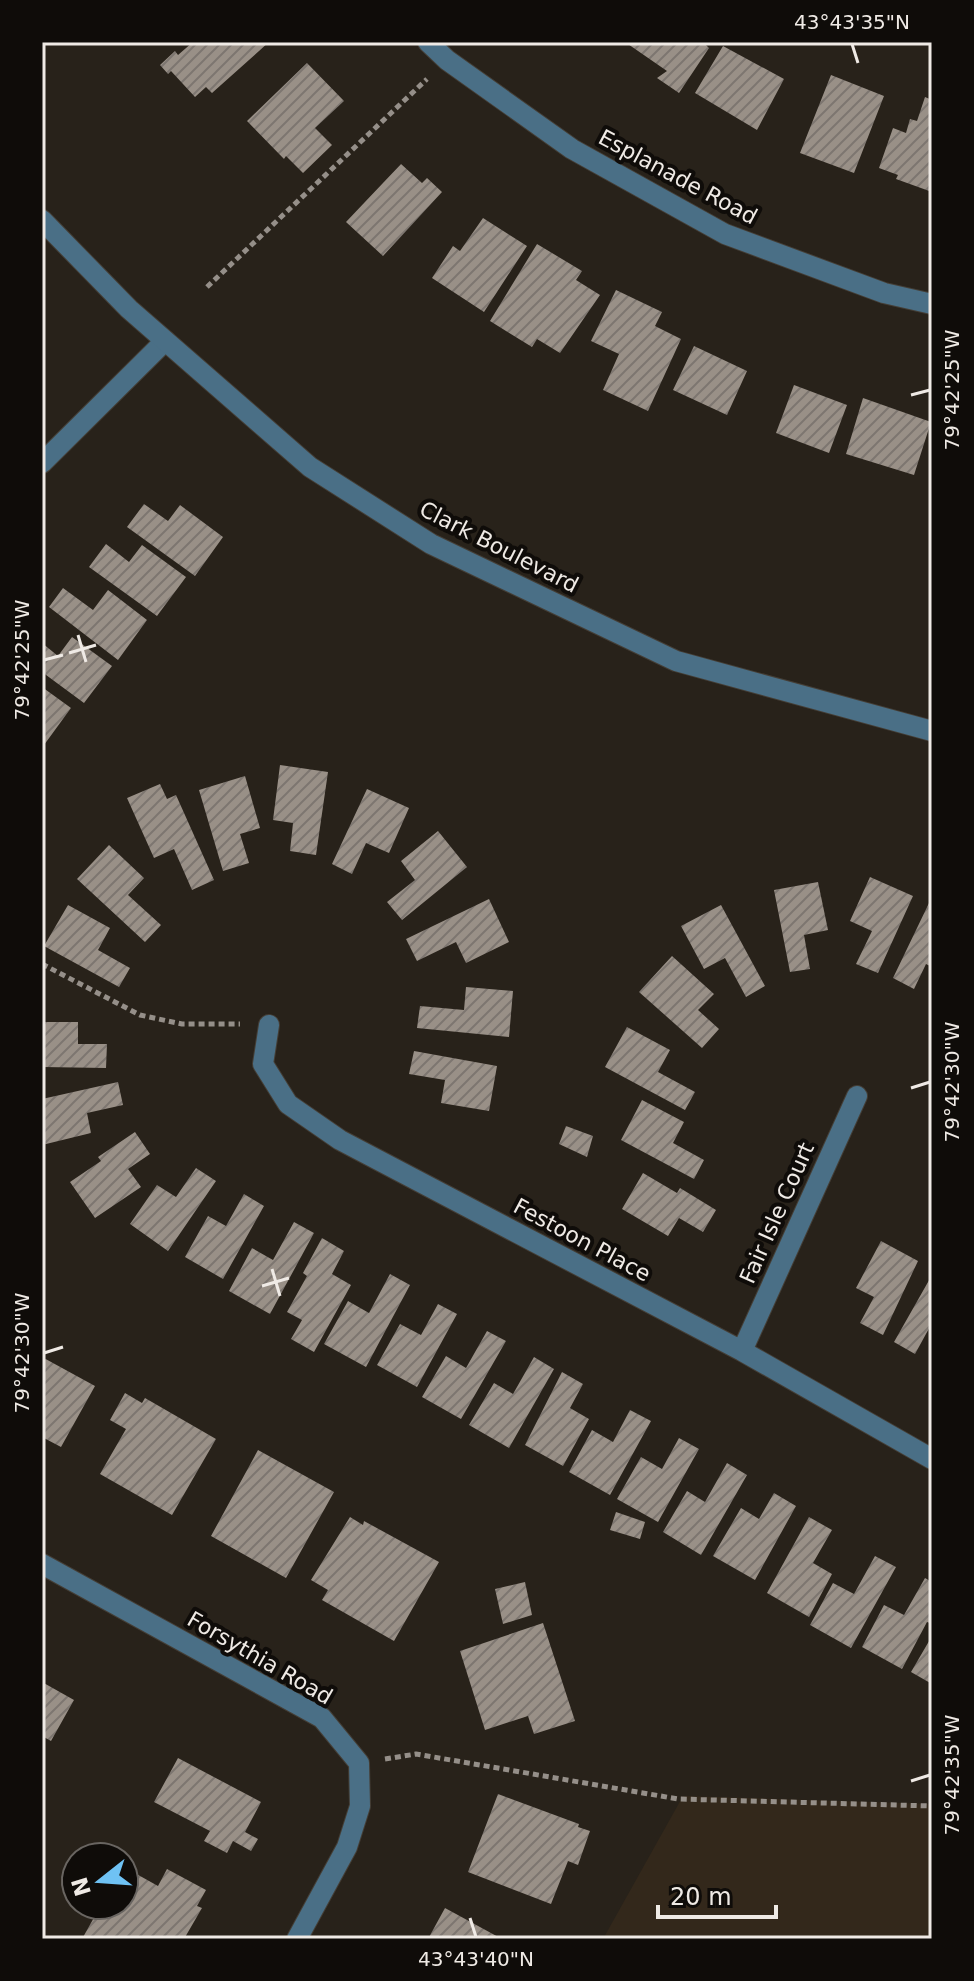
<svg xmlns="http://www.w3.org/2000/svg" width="974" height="1981" viewBox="0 0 974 1981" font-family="'DejaVu Sans',sans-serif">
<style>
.built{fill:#33281b}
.building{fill:url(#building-hatch)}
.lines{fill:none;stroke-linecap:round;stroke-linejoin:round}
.minor-casing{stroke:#443e36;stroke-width:22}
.tertiary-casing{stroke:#443e36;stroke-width:22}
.path{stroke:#958f89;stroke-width:5;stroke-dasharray:6 4;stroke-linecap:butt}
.minor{stroke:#4a6f86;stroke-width:20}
.tertiary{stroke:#4a6f86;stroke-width:20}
.ticks{fill:none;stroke:#efeae5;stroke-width:3}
.labels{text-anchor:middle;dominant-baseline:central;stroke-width:8;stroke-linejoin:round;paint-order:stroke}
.street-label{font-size:22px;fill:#efeae5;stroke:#0f0c09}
.neatline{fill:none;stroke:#efeae5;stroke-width:3}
.ticks-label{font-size:20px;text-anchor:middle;fill:#efeae5}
</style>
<defs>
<pattern id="building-hatch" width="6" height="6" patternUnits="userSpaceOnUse" patternTransform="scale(2)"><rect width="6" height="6" fill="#999087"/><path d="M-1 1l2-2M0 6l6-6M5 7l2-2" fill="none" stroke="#7d7670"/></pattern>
</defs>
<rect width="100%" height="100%" fill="#28221a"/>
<path class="built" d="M683,1796L932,1804V1939H603Z"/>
<path class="building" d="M193,42H269L212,93L206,87L195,97L171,71L168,74L160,65L175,51L178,55Z
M625,42H703L709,48L679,93L657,78L667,71Z
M723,46L784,79L757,130L695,93Z
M307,63L344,101L315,128L332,145L303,173L286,156L284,159L247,121Z
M831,75L884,96L854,173L800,153Z
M925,97L932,100V192L896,179L898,175L879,168L893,128L906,133L910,119L917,121Z
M401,164L422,183L427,178L442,192L383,256L346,222Z
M483,218L527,246L484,312L432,278L453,246L460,251Z
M537,244L582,271L576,280L600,295L560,353L537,339L532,347L490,321Z
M616,290L662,312L655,326L681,339L648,411L603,390L619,354L591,341Z
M694,346L747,371L727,415L673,390Z
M794,385L847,405L829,453L776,433Z
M863,398L931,422L914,475L846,454Z
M144,504L168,521L180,505L223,537L195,576L127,527Z
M106,544L129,562L142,545L186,577L157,616L89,567Z
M63,588L93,610L108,590L147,620L118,660L49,607Z
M72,637L112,666L84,703L42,672V643L58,656Z
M42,687L71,708L44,745L42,743Z
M280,765L328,772L316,855L290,851L293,823L273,820Z
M245,776L260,828L240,834L249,863L223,871L199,790Z
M160,784L167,799L176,795L214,880L192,890L174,849L154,858L127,798Z
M367,789L409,808L389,853L366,843L352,874L332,864Z
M438,831L467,867L402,920L387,902L415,880L401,861Z
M109,845L144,878L128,895L161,925L145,942L77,879Z
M870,877L913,896L878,973L856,964L872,931L850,921Z
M818,882L828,930L804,935L810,969L790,972L774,890Z
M489,899L509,942L466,963L456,942L417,961L406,939Z
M929,903L932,905V967L926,964L914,989L893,978Z
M68,905L110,928L98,950L130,968L119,987L44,946Z
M721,905L765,986L746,997L725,958L704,969L681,926Z
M672,956L714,994L698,1010L719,1029L702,1048L639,992Z
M466,987L513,991L509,1037L417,1028L420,1006L464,1010Z
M42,1022H78V1044H107L106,1068L42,1067Z
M627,1027L670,1050L658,1072L695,1092L685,1110L605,1067Z
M414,1051L497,1066L489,1111L441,1103L445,1080L409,1074Z
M118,1082L123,1105L87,1113L91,1133L42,1145V1099Z
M642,1100L684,1122L673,1143L704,1160L694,1179L621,1140Z
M566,1126L593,1136L587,1157L559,1144Z
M135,1132L150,1154L128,1169L141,1187L95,1218L70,1182L101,1161L98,1157Z
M196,1168L216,1181L168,1251L130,1224L157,1185L176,1197Z
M643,1173L677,1193L680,1188L716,1210L703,1232L679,1218L668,1236L622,1209Z
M244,1194L264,1206L223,1279L185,1257L208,1216L226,1226Z
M294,1222L314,1233L270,1314L229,1291L252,1248L273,1260Z
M322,1238L344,1251L332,1274L351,1285L314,1352L291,1339L302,1320L287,1312L307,1276L303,1273Z
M881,1241L918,1261L883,1335L860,1323L874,1297L856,1288Z
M390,1274L410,1285L366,1367L324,1344L348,1301L369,1313Z
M932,1275V1323L915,1354L894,1342Z
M438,1304L457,1314L417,1387L377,1365L400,1324L421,1335Z
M487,1331L506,1341L461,1419L422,1397L446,1356L466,1368Z
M42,1357L95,1386L61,1447L42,1437Z
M534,1357L554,1369L509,1448L469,1425L494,1383L513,1394Z
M562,1372L583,1384L570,1408L589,1419L563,1466L525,1445Z
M125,1393L142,1403L145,1398L216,1439L172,1515L100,1474L126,1429L110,1420Z
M630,1410L651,1421L610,1495L569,1472L592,1430L613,1442Z
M679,1438L699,1449L658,1522L617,1499L641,1457L662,1469Z
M258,1450L334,1492L286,1578L211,1536Z
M727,1463L747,1475L701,1555L663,1532L687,1491L705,1502Z
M774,1493L796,1506L755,1580L713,1556L741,1508L759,1519Z
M616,1512L645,1522L640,1539L610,1530Z
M350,1517L363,1525L364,1521L439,1562L394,1641L322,1600L328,1590L311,1580Z
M809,1517L832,1530L813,1563L832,1574L809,1617L767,1593Z
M875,1556L896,1567L851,1648L810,1625L833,1583L854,1594Z
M925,1578L932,1582V1620L930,1623L927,1622L902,1669L862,1647L884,1605L904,1615Z
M525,1582L532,1615L503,1624L495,1589Z
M543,1623L575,1721L534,1734L528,1716L485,1730L460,1651Z
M932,1636V1684L911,1672Z
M42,1682L74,1700L51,1741L42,1736Z
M178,1758L261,1802L245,1832L258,1839L251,1851L233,1841L227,1853L204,1841L210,1831L154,1802Z
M498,1794L579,1824L578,1827L590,1831L578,1865L568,1861L551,1904L468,1872Z
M124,1867L158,1886L167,1869L206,1890L197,1906L202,1908L184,1939H82L101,1905H124Z
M445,1908L502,1939H428Z"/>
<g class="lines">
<defs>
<path id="minor" d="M428,42L447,60L572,149L725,234L884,293L932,304
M42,463L165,341
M269,1025L263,1064L288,1104L340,1140L742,1351L932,1459
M742,1351L857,1096
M42,1564L322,1718L359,1763L360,1806L347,1847L297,1939"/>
<path id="tertiary" d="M42,220L129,309L310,467L431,544L676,661L932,731"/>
</defs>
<use href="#minor" class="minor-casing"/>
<use href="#tertiary" class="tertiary-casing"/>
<path class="path" d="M207,287L427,79
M42,964L140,1015L182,1024H240
M385,1759L416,1754L678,1799L932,1806"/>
<use href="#minor" class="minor"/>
<use href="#tertiary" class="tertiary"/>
</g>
<path class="ticks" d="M852,44L858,63M911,395L930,390M78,635L86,662M69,653L96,645M44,660L63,655M911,1088L930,1082M272,1269L280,1296M262,1286L289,1278M44,1353L63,1347M911,1781L930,1775M470,1918L476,1937"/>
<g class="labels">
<g class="street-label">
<text transform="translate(678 177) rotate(28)">Esplanade Road</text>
<text transform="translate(499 547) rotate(27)">Clark Boulevard</text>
<text transform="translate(777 1213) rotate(-66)">Fair Isle Court</text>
<text transform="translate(582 1240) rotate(28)">Festoon Place</text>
<text transform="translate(260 1658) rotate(30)">Forsythia Road</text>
</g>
</g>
<rect width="974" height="1981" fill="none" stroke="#0f0c09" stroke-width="88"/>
<g transform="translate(100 1881) rotate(253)"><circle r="38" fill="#0f0c09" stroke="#696561" stroke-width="2"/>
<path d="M0-6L14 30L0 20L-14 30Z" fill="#6fc2f4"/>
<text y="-12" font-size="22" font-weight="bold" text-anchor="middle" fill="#efeae5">N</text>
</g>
<path d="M658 1905v12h118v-12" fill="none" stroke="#efeae5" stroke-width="4"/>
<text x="670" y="1905" font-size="24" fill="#efeae5" stroke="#0f0c09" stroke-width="6" paint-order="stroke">20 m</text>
<rect x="44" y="44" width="886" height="1893" class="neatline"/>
<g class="ticks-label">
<text x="852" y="29">43°43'35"N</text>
<text transform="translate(952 390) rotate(-90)" y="7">79°42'25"W</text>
<text transform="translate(22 660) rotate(-90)" y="7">79°42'25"W</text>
<text transform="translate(952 1082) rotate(-90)" y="7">79°42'30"W</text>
<text transform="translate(22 1353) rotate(-90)" y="7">79°42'30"W</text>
<text transform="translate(952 1775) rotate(-90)" y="7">79°42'35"W</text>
<text x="476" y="1966">43°43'40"N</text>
</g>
</svg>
